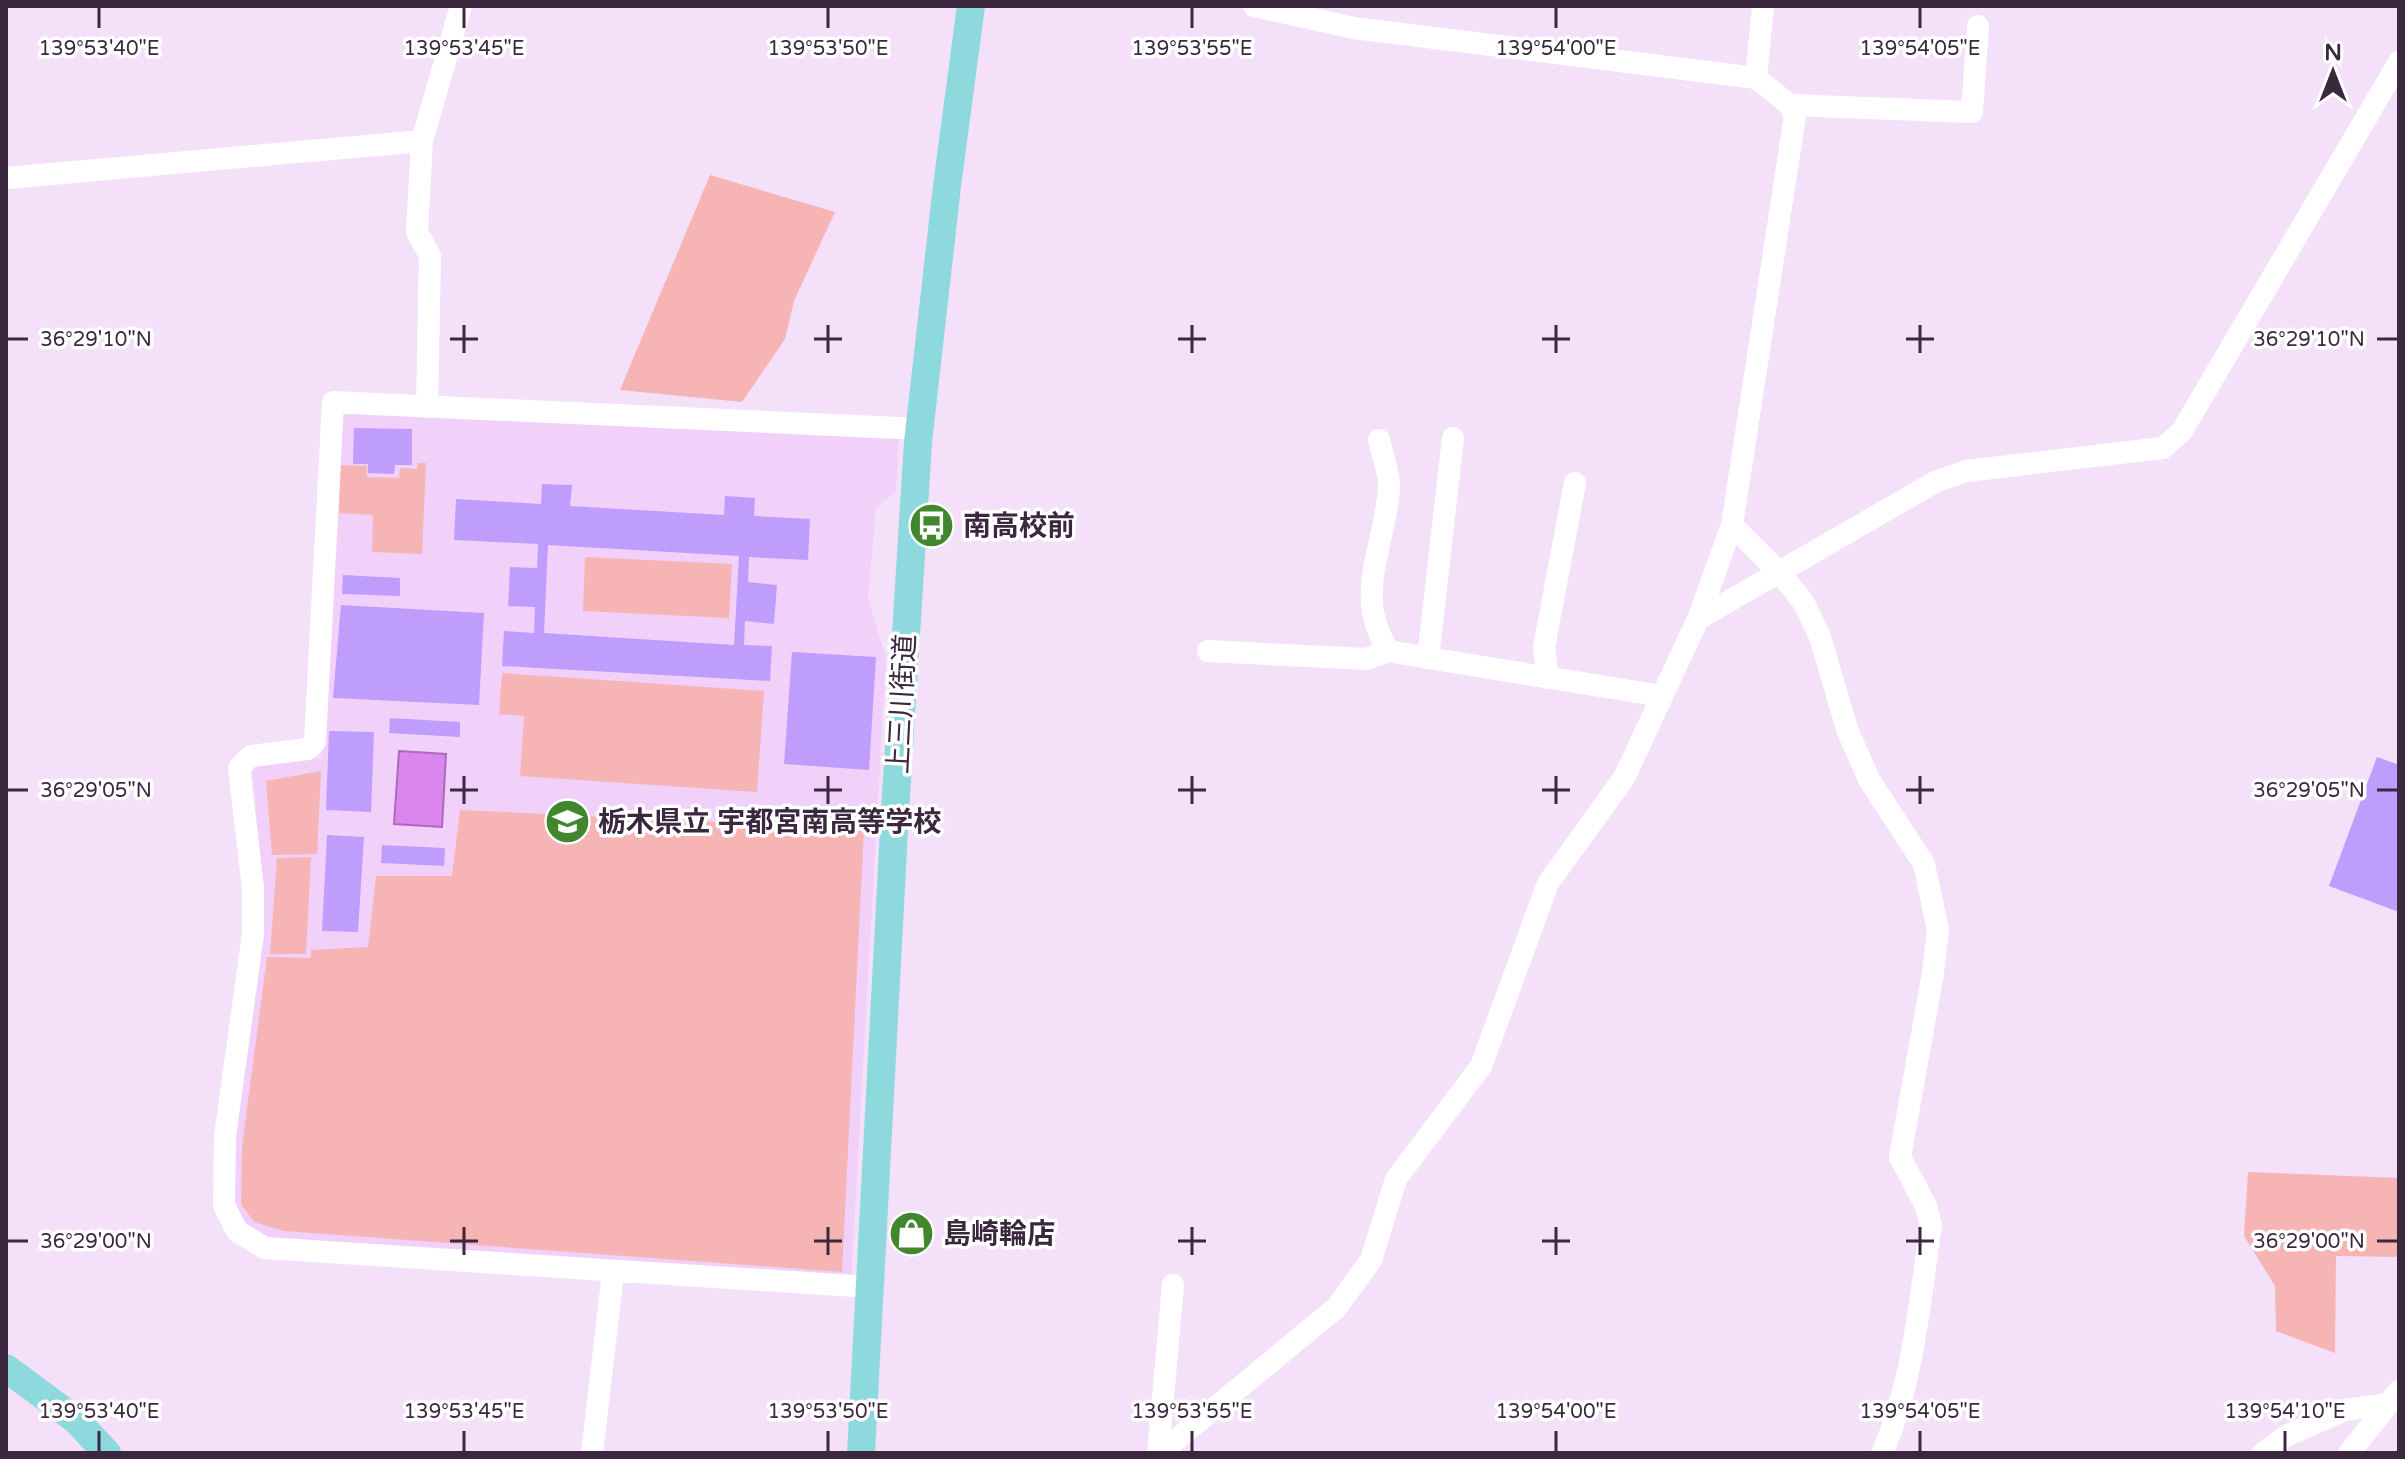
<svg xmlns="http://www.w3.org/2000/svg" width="2405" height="1459" viewBox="0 0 2405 1459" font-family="'Varela Round','Noto Sans JP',sans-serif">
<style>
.built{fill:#f1d1f9}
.green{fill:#f6b4b4}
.water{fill:#db86ef;stroke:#ab6aba;stroke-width:2}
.building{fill:#bf9dfc;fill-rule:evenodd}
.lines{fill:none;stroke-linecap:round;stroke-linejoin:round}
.minor{stroke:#fff;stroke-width:22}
.major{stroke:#8dd9dd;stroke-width:28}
.ticks{fill:none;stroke:#3b283f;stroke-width:3}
.labels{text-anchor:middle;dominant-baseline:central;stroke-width:7;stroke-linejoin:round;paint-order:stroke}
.poi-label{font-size:28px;font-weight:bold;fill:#3b283f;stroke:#fff;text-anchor:start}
.street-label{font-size:28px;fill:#3b283f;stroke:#fff}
.ticks-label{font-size:20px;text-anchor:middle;fill:#3b283f;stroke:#fff;stroke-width:7;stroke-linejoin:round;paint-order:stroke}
</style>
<rect width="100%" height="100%" fill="#f4e0f9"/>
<path class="built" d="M341,414L899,438L896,491L876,508L868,598L886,658L851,1280L274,1243L242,1226L232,1200L231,1145L262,875L252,768L321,757Z"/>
<path class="green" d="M710,175L835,212L794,301L785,339L742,402L620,390Z
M418,463H426L422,554L372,552L373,515L339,513L341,465L367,466V477L399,478L400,468L417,469Z
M585,557L732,564L729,618L583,611Z
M502,673L764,691L757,792L520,776L524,716L499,714Z
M321,771L317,854L272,855L266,781Z
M460,810L864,829L842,1272L284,1231L254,1222L241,1204L242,1147L267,957L311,958V950L368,947L376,876H452Z
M311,857L306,954H270L277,858Z
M2248,1172L2399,1178V1257L2336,1256L2335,1353L2276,1331L2275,1286L2244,1236Z"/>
<path class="water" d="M399,751L446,754L442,827L394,824Z"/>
<path class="building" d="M354,428L412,429V465H395L394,474L368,473V464H353Z
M542,484L572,485L570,506L724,515L725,496L755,498L754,516L810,519L808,560L749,557L748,582L777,585L774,624L745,621L744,645L772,646L770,681L502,666L504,631L534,633L535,607L508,606L510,567L537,568L538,544L454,540L456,499L541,504ZM548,545L739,556L734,645L544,633Z
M343,575L400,578V596L342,594Z
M341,605L484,613L479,705L333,698Z
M792,652L876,657L869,770L784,764Z
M390,718L460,722V737L389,733Z
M329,731L374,732L371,812L326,810Z
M2377,757L2399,765V912L2329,886Z
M327,835L364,837L358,932L322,931Z
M382,845L445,848L444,866L381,863Z
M930,1222L932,1242L895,1245L893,1226Z"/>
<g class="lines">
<path class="minor" d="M1756,78L1763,6
M1790,105L1972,112L1978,26
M6,178L422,141
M427,407L430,256L417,232L422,141L461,6
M1453,438L1428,658L1662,696
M1379,440C1382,455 1390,473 1389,488C1385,548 1352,596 1389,651L1428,658
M1732,525L1780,573L1804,603L1820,637L1848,732L1870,781L1924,864L1938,930L1933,973L1900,1157L1926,1206L1931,1226C1919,1302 1914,1382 1882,1453
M1698,619L1935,482L1966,471L2163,448L2182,431L2399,62
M1208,651L1366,659L1389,651
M1548,678L1544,647L1575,483
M870,1287L265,1248L237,1231L224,1205L225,1136L253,934V888L239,768L251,756L308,749L315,742L333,402L920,429
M592,1453L613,1273
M1158,1453L1173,1285
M1160,1453L1336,1308L1371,1260L1396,1179L1481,1066L1548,883L1624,778L1698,619L1732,525L1795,116L1790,105L1756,78L1354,28L1254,6
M2263,1453L2286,1436L2345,1410L2388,1404
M2349,1453L2399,1391"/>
<path class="major" d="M6,1368L76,1420L107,1453
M861,1453L895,811L918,442L947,186L971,6"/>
</g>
<path class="ticks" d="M99,8V28M464,8V28M828,8V28M1192,8V28M1556,8V28M1920,8V28M464,325V353M828,325V353M1192,325V353M1556,325V353M1920,325V353M8,339H28M450,339H478M814,339H842M1178,339H1206M1542,339H1570M1906,339H1934M2377,339H2397M464,776V804M828,776V804M1192,776V804M1556,776V804M1920,776V804M8,790H28M450,790H478M814,790H842M1178,790H1206M1542,790H1570M1906,790H1934M2377,790H2397M464,1227V1255M828,1227V1255M1192,1227V1255M1556,1227V1255M1920,1227V1255M8,1241H28M450,1241H478M814,1241H842M1178,1241H1206M1542,1241H1570M1906,1241H1934M2377,1241H2397M99,1431V1451M464,1431V1451M828,1431V1451M1192,1431V1451M1556,1431V1451M1920,1431V1451M2285,1431V1451"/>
<defs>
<symbol id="bus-disc" viewBox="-11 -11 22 22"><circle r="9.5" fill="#40872d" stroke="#fff"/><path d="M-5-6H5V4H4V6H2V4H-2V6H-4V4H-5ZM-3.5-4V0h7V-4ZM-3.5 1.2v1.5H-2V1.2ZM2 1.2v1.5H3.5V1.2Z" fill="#fff"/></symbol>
<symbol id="school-disc" viewBox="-11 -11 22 22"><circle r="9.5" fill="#40872d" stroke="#fff"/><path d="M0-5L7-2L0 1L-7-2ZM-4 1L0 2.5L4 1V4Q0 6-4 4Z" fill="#fff"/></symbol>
<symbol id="shop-disc" viewBox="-11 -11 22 22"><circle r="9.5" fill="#40872d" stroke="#fff"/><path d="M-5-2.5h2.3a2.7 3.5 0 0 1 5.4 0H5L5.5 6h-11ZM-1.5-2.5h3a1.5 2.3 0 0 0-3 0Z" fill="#fff"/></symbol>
</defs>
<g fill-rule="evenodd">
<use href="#bus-disc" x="906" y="500" width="51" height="51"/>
<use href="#school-disc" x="542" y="796" width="51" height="51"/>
<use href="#shop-disc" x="886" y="1208" width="51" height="51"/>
</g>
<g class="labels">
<g class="poi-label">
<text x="963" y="526">南高校前</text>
<text x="598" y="822">栃木県立 宇都宮南高等学校</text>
<text x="943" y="1234">島崎輪店</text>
</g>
<g class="street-label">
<text transform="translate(902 704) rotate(-87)">上三川街道</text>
</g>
</g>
<g class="ticks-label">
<text x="99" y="55">139°53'40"E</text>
<text x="464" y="55">139°53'45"E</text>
<text x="828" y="55">139°53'50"E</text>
<text x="1192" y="55">139°53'55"E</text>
<text x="1556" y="55">139°54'00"E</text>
<text x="1920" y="55">139°54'05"E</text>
<text x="96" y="346">36°29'10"N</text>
<text x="2309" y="346">36°29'10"N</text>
<text x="96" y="797">36°29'05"N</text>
<text x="2309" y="797">36°29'05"N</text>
<text x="96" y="1248">36°29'00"N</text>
<text x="2309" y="1248">36°29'00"N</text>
<text x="99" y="1418">139°53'40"E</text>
<text x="464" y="1418">139°53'45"E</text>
<text x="828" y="1418">139°53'50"E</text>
<text x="1192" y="1418">139°53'55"E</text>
<text x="1556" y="1418">139°54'00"E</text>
<text x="1920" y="1418">139°54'05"E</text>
<text x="2285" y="1418">139°54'10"E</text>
</g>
<rect width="2405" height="1459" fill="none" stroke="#3b283f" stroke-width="16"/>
<g transform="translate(2333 72)" stroke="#ffffff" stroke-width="6" paint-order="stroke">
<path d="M0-6L14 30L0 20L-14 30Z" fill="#3b283f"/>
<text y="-12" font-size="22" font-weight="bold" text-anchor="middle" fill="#3b283f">N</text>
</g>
</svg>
